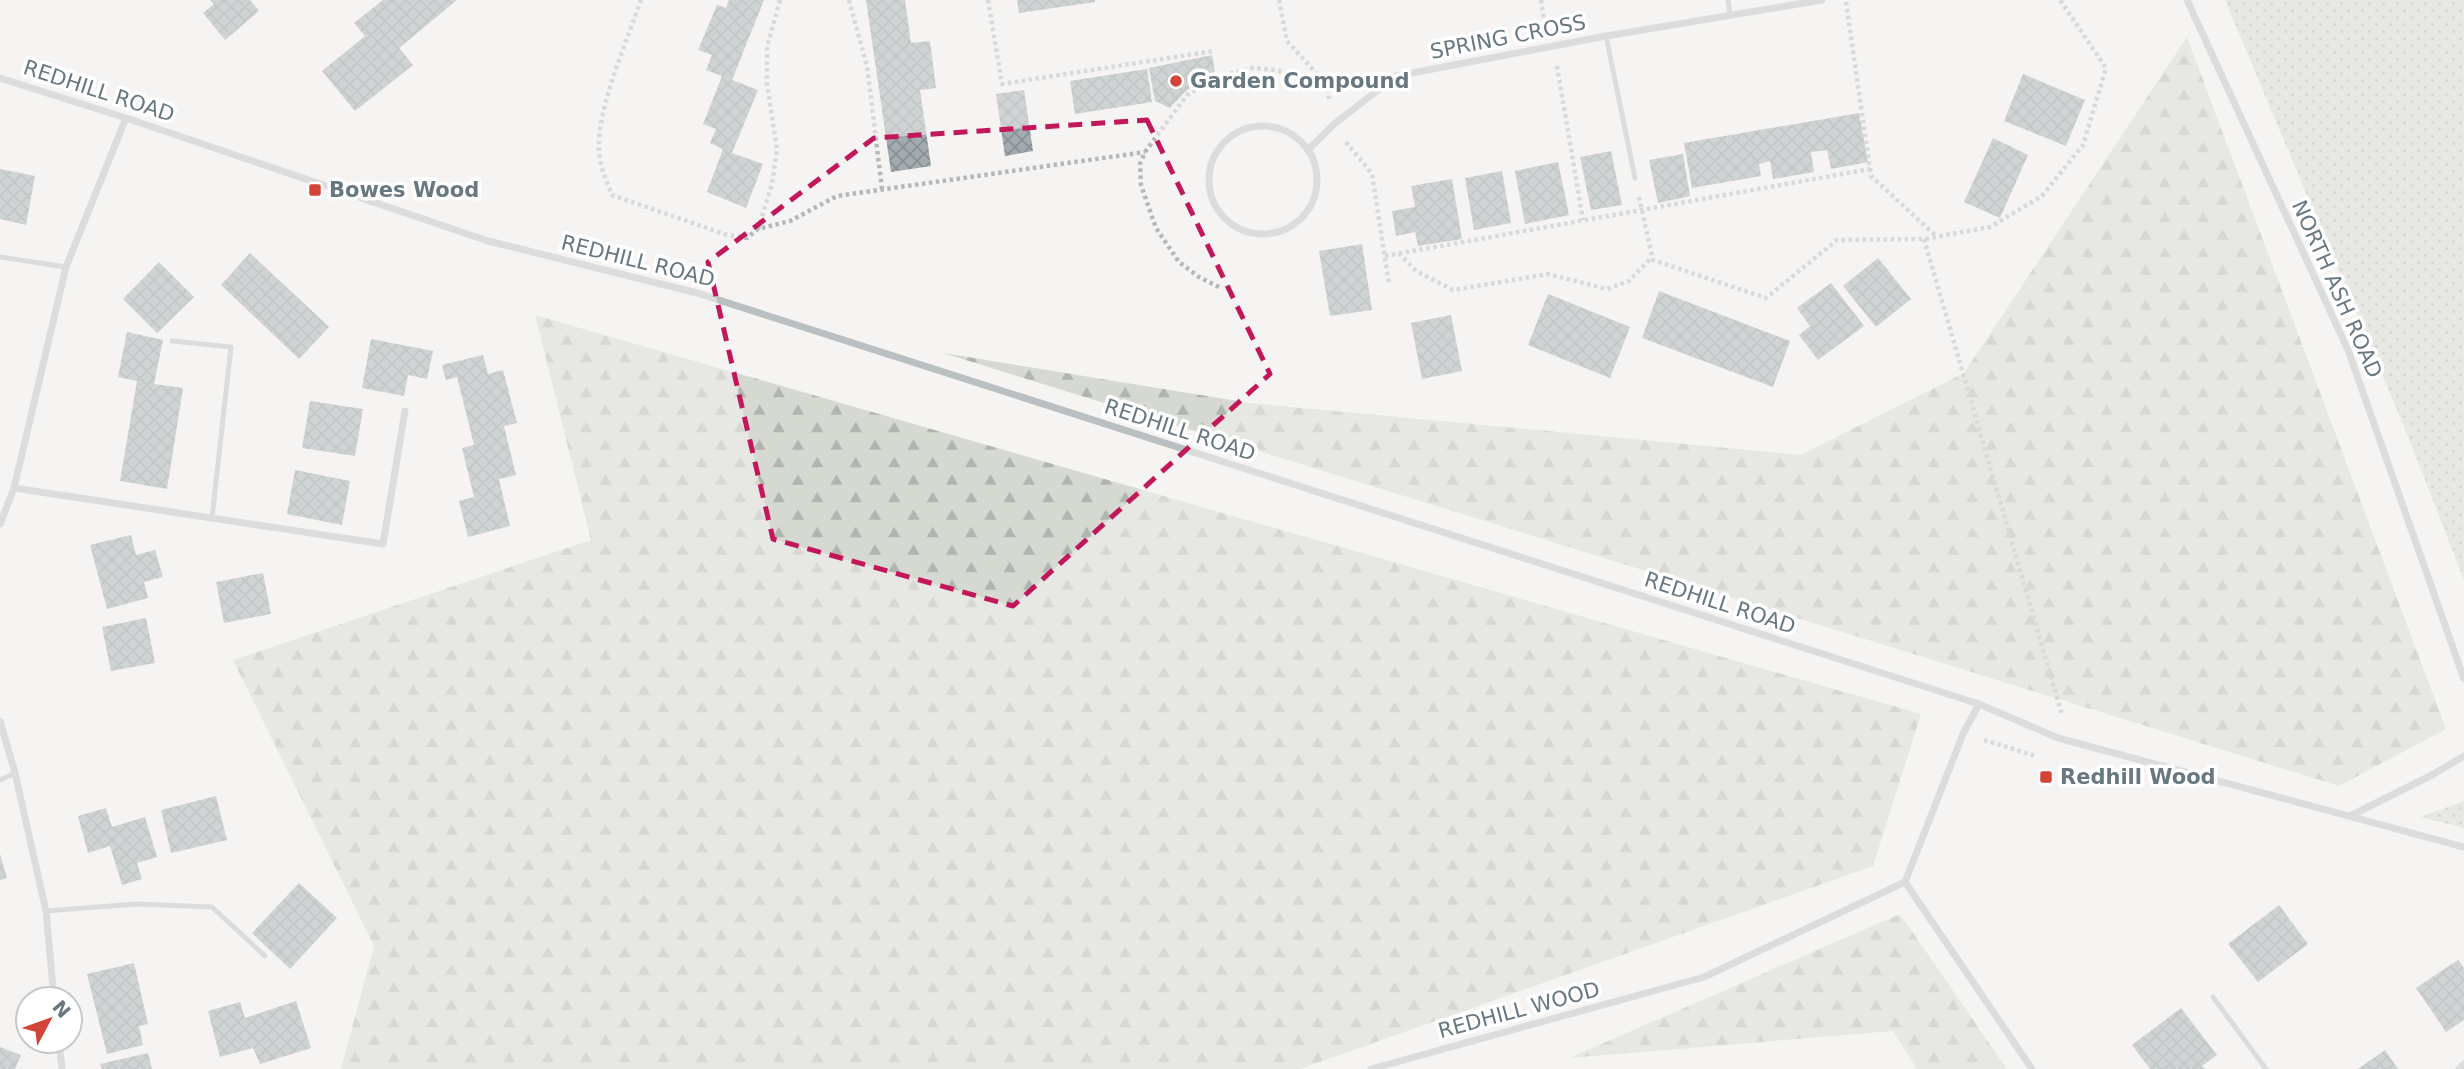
<svg xmlns="http://www.w3.org/2000/svg" width="2464" height="1069" viewBox="0 0 2464 1069" font-family="'DejaVu Sans',sans-serif">
<style>
.grass{fill:url(#grass-dots)}
.forest{fill:url(#forest-firs)}
.building{fill:url(#building-cross-hatch)}
.lines{fill:none;stroke-linecap:round;stroke-linejoin:round}
.path{stroke:#b4b8ba;stroke-width:4.5;stroke-dasharray:3.5 3.5;stroke-linecap:butt}
.lane{stroke:#babfc1;stroke-width:5}
.street{stroke:#babfc1;stroke-width:7}
.marked{fill:none;stroke:#c2185b;stroke-width:5;stroke-dasharray:14 9;stroke-linejoin:round}
.poi-dot{fill:#d14436;stroke:#fff;stroke-width:2.5}
.labels{text-anchor:middle;dominant-baseline:central;stroke-width:7;stroke-linejoin:round;paint-order:stroke}
.street-label{font-size:21px;fill:#677880;stroke:#fff}
.poi-label{font-size:21px;font-weight:bold;fill:#677880;stroke:#fff;text-anchor:start}
</style>
<defs>
<pattern id="grass-dots" width="8" height="8" patternUnits="userSpaceOnUse" patternTransform="scale(1.75)"><rect width="8" height="8" fill="#d5d9d1"/><path d="M2 2h.1M6 6h.1" fill="none" stroke="#b1b5af" stroke-width="1.8" stroke-linecap="round"/></pattern>
<pattern id="forest-firs" width="22" height="20" patternUnits="userSpaceOnUse" patternTransform="scale(1.75)"><rect width="22" height="20" fill="#d5d9d1"/><path d="M5 1l3.5 6h-7zM16 11l3.5 6h-7z" fill="#b1b5af"/></pattern>
<pattern id="building-cross-hatch" width="8" height="8" patternUnits="userSpaceOnUse" patternTransform="scale(1.75)"><rect width="8" height="8" fill="#a2abae"/><path d="M0 0l8 8M0 8l8-8" fill="none" stroke="#889093"/></pattern>
</defs>
<rect width="100%" height="100%" fill="#f5f4f2"/>
<path class="grass" d="M2225,0H2464V580L2407,434Z
M2464,801V828L2421,817Z"/>
<path class="forest" d="M2187,37L2446,729L2339,786L943,353L1250,403L1801,455L1964,373Z
M535,315L1921,714L1873,866L1300,1069H341L374,946L233,660L591,540Z
M1900,914L2007,1069H1917L1893,1031L1569,1058Z"/>
<path class="building" d="M210,0H250L259,11L225,40L203,13L214,4Z
M383,0H457L399,48L413,65L355,111L322,71L365,36L354,23Z
M729,0H764L732,80L758,90L732,153L763,164L746,208L707,192L723,149L710,143L716,129L703,124L722,76L706,70L712,55L698,50L717,5L726,8Z
M866,0H905L911,43L930,41L936,88L920,90L931,166L891,172Z
M1017,0H1095V2L1019,13Z
M1212,55L1215,72L1186,91L1170,108L1155,101L1149,68Z
M1147,69L1152,102L1075,114L1070,81Z
M2023,74L2085,100L2066,146L2004,121Z
M1024,90L1033,151L1005,156L996,94Z
M1859,113L1868,162L1831,169L1827,150L1811,152L1814,172L1773,179L1770,161L1759,164L1761,176L1692,188L1684,143Z
M1993,138L2028,155L2000,218L1964,202Z
M1611,151L1622,205L1591,210L1580,157Z
M1683,154L1690,196L1658,203L1649,160Z
M1558,162L1569,215L1525,224L1515,171Z
M0,169L35,176L26,225L0,219Z
M1502,171L1511,223L1474,230L1465,178Z
M1452,179L1462,239L1418,246L1415,232L1396,236L1392,211L1415,207L1411,186Z
M1362,244L1372,310L1330,316L1319,251Z
M250,253L329,327L299,359L221,285Z
M1878,258L1911,299L1876,327L1843,286Z
M159,262L194,297L157,333L123,299Z
M1831,283L1864,326L1818,360L1799,335L1810,326L1797,308Z
M1659,291L1790,341L1773,387L1642,338Z
M1548,294L1630,327L1610,378L1528,345Z
M1451,315L1462,371L1422,379L1411,323Z
M127,332L163,340L154,384L183,388L167,489L120,481L137,381L118,377Z
M371,339L433,351L427,379L408,375L404,396L362,388Z
M483,355L488,374L503,370L517,423L504,426L516,475L499,479L510,526L468,537L459,501L474,497L462,448L474,445L457,377L446,380L442,365Z
M310,401L363,409L355,456L302,448Z
M295,470L350,481L342,525L287,514Z
M131,535L136,555L155,550L163,577L144,582L148,598L107,609L90,545Z
M263,573L271,614L224,623L216,582Z
M146,618L155,663L111,671L102,627Z
M216,796L227,840L171,853L161,810Z
M106,808L112,827L145,817L157,857L137,863L142,879L122,885L110,846L88,853L78,816Z
M0,854L7,878L0,880Z
M299,883L337,918L290,969L252,933Z
M2279,905L2308,944L2258,982L2228,944Z
M2458,960L2464,968V1020L2446,1032L2416,988Z
M134,963L148,1024L139,1026L143,1045L107,1054L87,974Z
M296,1001L311,1048L260,1064L253,1048L220,1057L208,1011L240,1002L245,1018Z
M2181,1008L2217,1055L2202,1066L2205,1069H2150L2132,1045Z
M0,1047L21,1055L15,1069H0Z
M2385,1050L2398,1069H2358Z
M148,1053L152,1069H102L100,1064Z"/>
<g class="lines">
<path class="path" d="M641,0C628,38 597,109 599,148C599,165 606,180 612,195L727,235L747,238L758,229
M780,0L767,47V84L777,150L772,184L758,229L790,221L837,196L1145,152
M849,0L867,66L882,189
M988,0L1002,84L1214,51
M1279,0L1287,41L1327,85L1329,99
M1541,0L1545,27
M1846,2L1871,176L1936,236
M1557,66L1583,220
M1346,142L1372,174L1389,284
M1639,197L1653,260L1766,298L1837,240L1924,239L1990,227L2042,196L2083,145L2106,68L2060,0
M1924,239L2062,715
M1399,253L1416,271L1453,290L1548,274L1607,289L1629,281L1652,257
M1385,256L1870,169
M1219,287L1199,277L1179,262L1156,228L1141,185L1140,164L1145,152L1187,95L1218,77L1252,68L1276,70L1327,85
M1984,740L2036,756"/>
<path class="lane" d="M1728,0L1730,15
M1606,36L1635,178
M0,257L66,267
M172,341L231,347L212,518
M0,780L15,773
M46,911L136,904L212,907L265,956
M2213,997L2266,1069"/>
<path class="street" d="M2187,0L2348,350L2464,679
M0,78L126,118L488,241L697,293L1979,704L2058,738L2464,847
M1209 180a54 54 0 1 1 108 0a54 54 0 1 1-108 0Z
M1308,150L1333,125L1396,76L1606,36L1822,0
M14,488L383,544L405,411
M0,524L14,488L66,267L126,118
M1979,704L1963,734L1905,882L2032,1069
M0,721L15,773L46,911L54,999
M2350,816L2432,775L2464,756
M59,1041L62,1069
M1371,1069L1704,977L1905,882
M2459,1069L2464,1064"/>
</g>
<path d="M0 0H2464V1069H0ZM1147,120L1270,374L1013,606L773,539L708,262L874,138Z" fill="#f5f4f2" fill-opacity=".55" fill-rule="evenodd"/>
<path class="marked" d="M1147,120L1270,374L1013,606L773,539L708,262L874,138Z"/>
<g class="poi-dot">
<circle cx="1176" cy="81" r="7"/>
<rect x="308" y="183" width="14" height="14" rx="3.5"/>
<rect x="2039" y="770" width="14" height="14" rx="3.5"/>
</g>
<g class="labels">
<g class="street-label">
<text transform="translate(1508 37) rotate(-11)">SPRING CROSS</text>
<text transform="translate(99 91) rotate(18)">REDHILL ROAD</text>
<text transform="translate(638 261) rotate(14)">REDHILL ROAD</text>
<text transform="translate(2337 289) rotate(66)">NORTH ASH ROAD</text>
<text transform="translate(1180 430) rotate(18)">REDHILL ROAD</text>
<text transform="translate(1720 603) rotate(18)">REDHILL ROAD</text>
<text transform="translate(1519 1010) rotate(-15)">REDHILL WOOD</text>
</g>
<g class="poi-label">
<text x="1190" y="81">Garden Compound</text>
<text x="329" y="190">Bowes Wood</text>
<text x="2060" y="777">Redhill Wood</text>
</g>
</g>
<g transform="translate(49 1020) rotate(49)"><circle r="33" fill="#ffffff" stroke="#c2c9cc" stroke-width="2"/>
<path d="M0-5L12 26L0 18L-12 26Z" fill="#d14436"/>
<text y="-10" font-size="19" font-weight="bold" text-anchor="middle" fill="#677880">N</text>
</g>
</svg>
